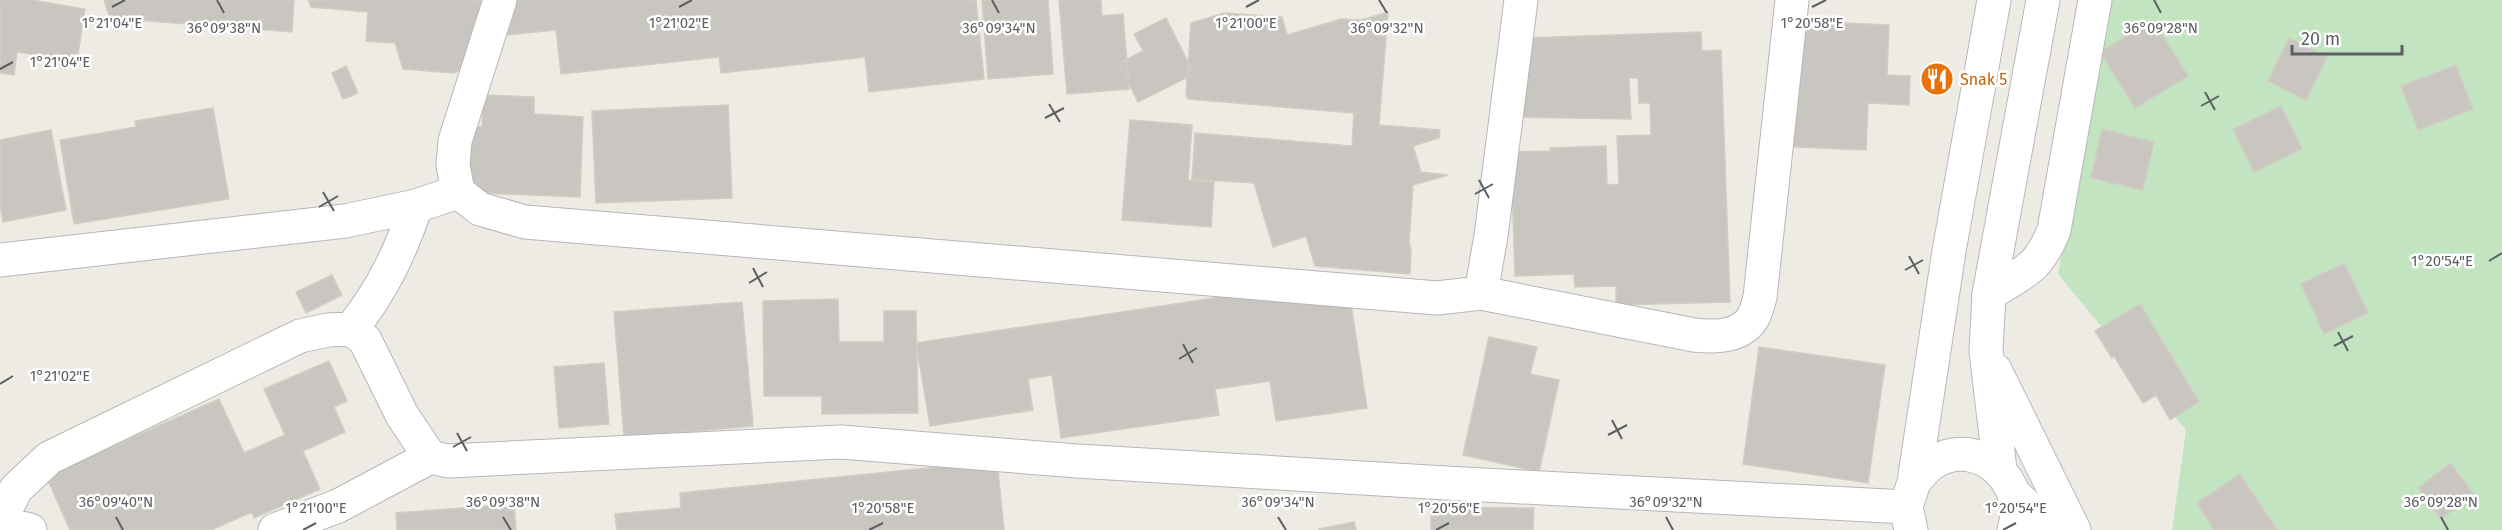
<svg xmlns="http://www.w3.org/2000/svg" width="2502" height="530" viewBox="0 0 2502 530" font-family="'Fira Sans',sans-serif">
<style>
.green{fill:#c3e4c1}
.building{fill:#c9c6c1;stroke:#d2cdc2;stroke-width:1.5}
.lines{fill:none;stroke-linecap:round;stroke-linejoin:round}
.minor-casing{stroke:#b4b7ba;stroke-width:35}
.secondary-casing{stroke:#b5b9bd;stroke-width:35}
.minor{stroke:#fff;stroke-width:33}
.secondary{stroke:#fff;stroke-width:33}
.ticks{fill:none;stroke:#5c6064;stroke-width:2}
.labels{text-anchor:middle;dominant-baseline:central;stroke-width:5;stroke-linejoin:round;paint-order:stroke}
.food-label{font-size:16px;fill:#c56008;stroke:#fff;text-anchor:start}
.ticks-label{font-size:15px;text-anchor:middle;fill:#5c6064;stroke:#fff;stroke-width:5;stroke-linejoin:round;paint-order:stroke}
</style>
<rect width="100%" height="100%" fill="#eeebe4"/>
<path class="green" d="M2111,0H2502V530H2172L2186,430L2058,274Z"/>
<path class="building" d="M0,0H32L85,9L77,61L17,52L14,75L0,73Z
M104,0H294L292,32L110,18Z
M308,0H485L480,63L453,73L403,69L395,43L366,41L368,12L311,7Z
M492,0H976L984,79L869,92L865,57L721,73L719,57L561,74L556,30L496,36Z
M982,0H1048L1053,74L988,79Z
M1059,0H1101L1102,16L1123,14L1129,89L1067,94Z
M1388,12L1379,125L1440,130L1439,138L1413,146L1421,172L1448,175L1413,185L1409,241L1411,250L1410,274L1315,266L1306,236L1273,247L1254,183L1192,179L1195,133L1352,146L1354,113L1188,99L1186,94L1191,23L1224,13L1282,17L1287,35L1341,19L1361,20Z
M1166,18L1194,74L1138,102L1119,63L1143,51L1134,34Z
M1774,20L1889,25L1887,75L1910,76L1909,105L1868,103L1866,150L1769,146Z
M2153,20L2188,76L2135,108L2100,52Z
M1701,32L1702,51L1721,50L1730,302L1616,305V286L1575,287L1574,274L1515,276L1511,152L1550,151V148L1606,146L1607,185L1619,184L1617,136L1651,135L1650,103H1639L1638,78H1629L1631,119L1515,117L1524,38Z
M2289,38L2327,57L2306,100L2268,81Z
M2456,65L2473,109L2418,130L2401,86Z
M346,66L358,93L343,99L332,73Z
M483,95L534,97V114L583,117L580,197L458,192L461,126L482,127Z
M728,105L732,198L596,203L592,111Z
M2281,106L2302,149L2254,172L2233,129Z
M213,108L229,199L74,224L60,140L136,127L135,121Z
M1130,120L1192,125L1188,180L1214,182L1211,227L1122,220Z
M2102,129L2154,142L2143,190L2091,178Z
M51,130L66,210L3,222L0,205V140Z
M51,130L66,210L3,222L0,205V140Z
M2344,263L2368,313L2324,334L2301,284Z
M332,275L342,295L306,313L296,292Z
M1347,278L1367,408L1276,421L1270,381L1215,389L1219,415L1061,438L1052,375L1028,379L1033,410L930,426L916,343Z
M838,299L839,342H884V311H916L918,413L822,414V396H764L763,301Z
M742,302L753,426L624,437L614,312Z
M2140,304L2199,402L2170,420L2156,395L2143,403L2114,356L2112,358L2095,331Z
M1489,337L1537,347L1530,374L1559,380L1539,472L1463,455Z
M1759,347L1885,365L1868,483L1743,464Z
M329,361L347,401L334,407L345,432L303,451L320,489L254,518L252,512L211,530H70L46,476L219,399L244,453L285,435L264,389Z
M604,363L609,424L559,428L554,367Z
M997,461L1004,530H617L615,514L681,508L680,493Z
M2450,463L2474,494L2441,519L2418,488Z
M2240,474L2277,530H2214L2197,503Z
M514,504L516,530H397L396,513Z
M1431,507L1534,508L1533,530H1431Z
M1354,522L1356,530H1319V529Z"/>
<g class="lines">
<defs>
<path id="minor" d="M500,0L455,141L453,165L458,192L480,209L525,222L1437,298L1481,293L1491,236L1521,0
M0,260L345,221L416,206L458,192
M1481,293L1694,335C1713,337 1739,338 1752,319C1756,313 1758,304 1760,297L1792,0
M1989,294C2024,272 2038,270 2054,230L2095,0
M351,329C382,291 400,253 416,206
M2015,495L2052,530
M0,521L16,489L49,458L300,336L328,330L351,329L365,340L402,415L430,457L448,461L841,442L1077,461L1446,483L1906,507
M0,523L30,530
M275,530L338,506L430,457"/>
<path id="secondary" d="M1995,370L2074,530
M2000,470L1986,351L1989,294L2043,0
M1914,482C1920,475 1925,468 1934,462C1979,435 2029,483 2014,530
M1911,530L1906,507L1914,482L1949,251L1994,0"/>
</defs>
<use href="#minor" class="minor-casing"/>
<use href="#secondary" class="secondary-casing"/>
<use href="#minor" class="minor"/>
<use href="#secondary" class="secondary"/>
</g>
<path class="ticks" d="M217,0L224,13M992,0L999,13M1379,0L1387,13M2154,0L2161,13M112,7L125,0M679,7L692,0M1246,7L1259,0M1812,7L1826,0M0,69L13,62M2205,92L2215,110M1049,104L1060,122M2201,106L2219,96M1045,118L1064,108M1479,180L1489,198M323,192L334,211M1475,194L1493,184M319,207L338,196M1909,256L1919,274M2489,261L2502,253M753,268L763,287M1905,270L1923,260M749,283L767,272M2338,332L2348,351M1183,344L1193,363M2334,346L2353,336M1179,359L1197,348M0,384L13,376M1612,420L1622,439M457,433L467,451M1608,435L1627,425M453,447L471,437M116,517L123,530M503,517L511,530M1278,517L1286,530M1666,517L1673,530M2441,517L2448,530M303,530L316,523M869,530L883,523M1436,530L1449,523M2003,530L2016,523"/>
<defs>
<symbol id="restaurant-disc" viewBox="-11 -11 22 22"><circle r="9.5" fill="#e8710a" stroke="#fff"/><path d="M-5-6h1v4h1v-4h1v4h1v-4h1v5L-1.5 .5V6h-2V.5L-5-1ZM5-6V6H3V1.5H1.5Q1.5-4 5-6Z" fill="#fff"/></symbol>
</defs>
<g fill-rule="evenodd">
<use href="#restaurant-disc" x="1918" y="60" width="38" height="38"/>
</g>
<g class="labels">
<g class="food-label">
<text x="1960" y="79">Snak 5</text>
</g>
</g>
<g class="ticks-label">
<text x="112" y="28">1°21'04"E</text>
<text x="679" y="28">1°21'02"E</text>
<text x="1812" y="28">1°20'58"E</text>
<text x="1246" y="28">1°21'00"E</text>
<text x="224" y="33">36°09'38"N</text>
<text x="999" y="33">36°09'34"N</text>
<text x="1387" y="33">36°09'32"N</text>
<text x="2161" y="33">36°09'28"N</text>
<text x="60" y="67">1°21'04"E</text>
<text x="2442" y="266">1°20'54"E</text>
<text x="60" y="381">1°21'02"E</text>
<text x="116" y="507">36°09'40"N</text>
<text x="503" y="507">36°09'38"N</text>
<text x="1278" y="507">36°09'34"N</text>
<text x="1666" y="507">36°09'32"N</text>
<text x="2441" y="507">36°09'28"N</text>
<text x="316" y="513">1°21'00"E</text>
<text x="883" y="513">1°20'58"E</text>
<text x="1449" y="513">1°20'56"E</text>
<text x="2016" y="513">1°20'54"E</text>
</g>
<path d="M2292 45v9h110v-9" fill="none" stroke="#5c6064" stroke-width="3"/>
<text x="2301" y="45" font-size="18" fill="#5c6064" stroke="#ffffff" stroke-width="4.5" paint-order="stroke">20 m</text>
</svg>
